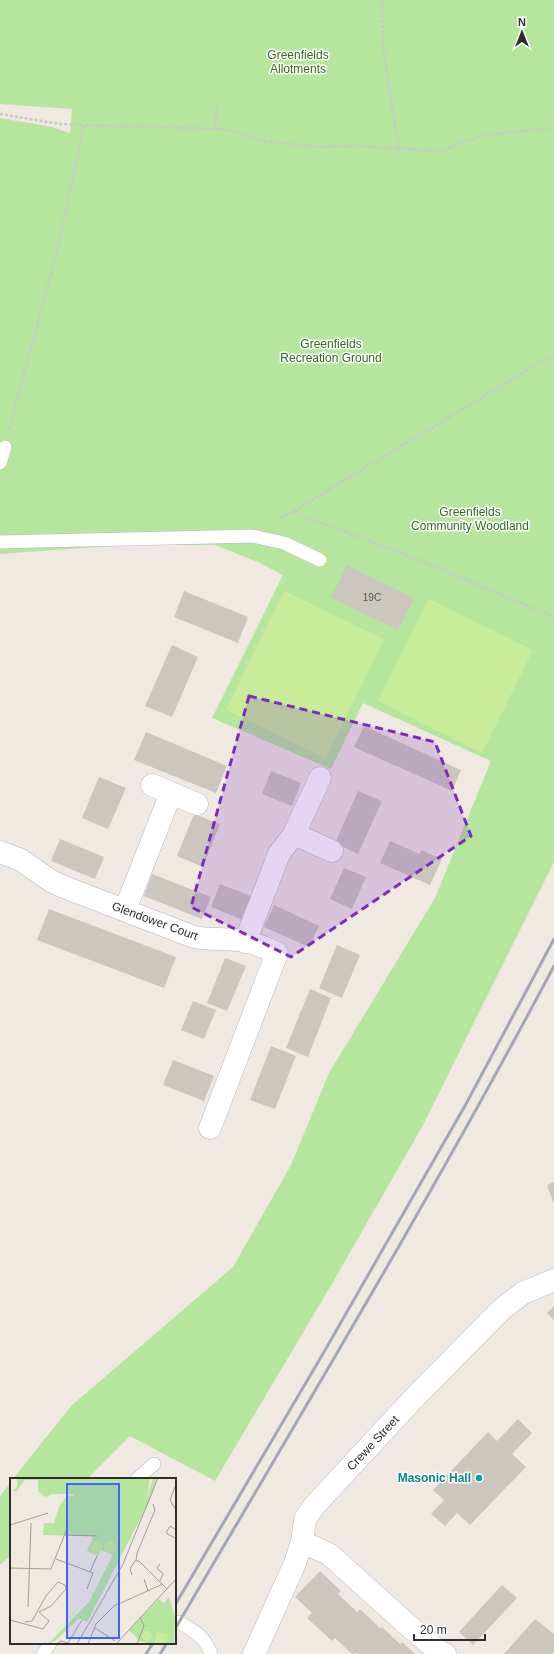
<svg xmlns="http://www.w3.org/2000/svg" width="554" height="1654" viewBox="0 0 554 1654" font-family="Helvetica,sans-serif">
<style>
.green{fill:#b6e59e}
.pitch{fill:#c9ec9a}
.building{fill:#cbc7bf}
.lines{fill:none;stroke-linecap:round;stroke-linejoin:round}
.service-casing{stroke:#b4b7c1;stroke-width:14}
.minor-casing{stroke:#b4b7c1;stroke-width:23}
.path{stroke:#c9c9c9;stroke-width:2.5;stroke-dasharray:3 2;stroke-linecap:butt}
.service{stroke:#fff;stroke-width:13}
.minor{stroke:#fff;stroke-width:22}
.rail{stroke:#a3a6b8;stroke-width:3}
.marked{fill:#7b2cbf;fill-opacity:0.2;stroke:#7b2cbf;stroke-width:3;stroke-dasharray:8 5;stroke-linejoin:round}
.culture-dot{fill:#0f9aa8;stroke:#fff;stroke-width:1.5}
.labels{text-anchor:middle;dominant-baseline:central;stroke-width:3;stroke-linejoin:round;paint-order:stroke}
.number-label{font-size:10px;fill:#555452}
.park-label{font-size:12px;fill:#2c6e1b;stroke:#fff}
.street-label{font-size:12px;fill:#2e2e2e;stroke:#fff}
.culture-label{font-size:12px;font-weight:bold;fill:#0d838f;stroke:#fff;text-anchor:end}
.inset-road{fill:none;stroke:#a29e99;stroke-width:1}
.view{fill:#4264fb;fill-opacity:0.15;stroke:#4264fb;stroke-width:2}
.inset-edge{fill:none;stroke:#2e2e2e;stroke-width:2}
</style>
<rect width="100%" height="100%" fill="#efe9e1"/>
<path class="green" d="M0,0H554V862L422,1127L333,1282L215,1481L130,1436L87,1479H13L71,1406L233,1267L291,1165L329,1073L435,898L491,761L363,703L331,769L212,718L283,575L258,562L215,545H124L0,554V118L52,127L70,133L72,109L0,104Z
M11,1482V1555L0,1565V1496Z"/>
<path class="pitch" d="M284,591L384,639L326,758L226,710Z
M429,599L533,650L482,753L378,701Z"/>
<path class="building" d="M347,565L414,598L398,630L331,597Z
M184,591L248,617L238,643L174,617Z
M172,645L198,657L172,717L145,706Z
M364,726L461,770L452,791L354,747Z
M146,732L227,766L216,793L134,760Z
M271,771L301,783L292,806L262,794Z
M99,777L126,788L108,829L82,818Z
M358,791L382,801L358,854L335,843Z
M194,814L220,824L203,867L177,856Z
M60,839L104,857L95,879L51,861Z
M390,841L420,854L421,850L442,859L430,885L380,863Z
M344,868L366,877L352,909L330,899Z
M152,874L211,897L202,919L144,896Z
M220,884L251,896L241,919L211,907Z
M274,905L319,926L309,947L264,927Z
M49,909L176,957L164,988L37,940Z
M337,945L360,955L342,998L319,988Z
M225,958L246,966L227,1011L207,1003Z
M310,989L331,998L308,1057L286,1048Z
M193,1001L216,1010L204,1039L181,1030Z
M271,1046L296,1056L275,1109L250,1100Z
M173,1060L214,1076L204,1101L163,1085Z
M554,1182V1204L547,1185Z
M554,1306V1320L547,1313Z
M518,1419L532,1433L512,1454L526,1467L470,1525L457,1513L445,1526L431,1514L444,1500L433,1490L488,1432L497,1441Z
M320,1571L341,1591L338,1594L357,1612L360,1609L380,1628L382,1627L400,1644L402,1642L415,1654H359L357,1653L352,1654L335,1638L332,1641L307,1618L312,1613L295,1597Z
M502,1585L517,1598L473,1645L459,1632Z
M535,1619L554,1634V1652L552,1654H504Z"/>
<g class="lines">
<defs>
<path id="service" d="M0,463L5,447
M0,542L253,536L284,543L320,560
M137,1479L154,1464
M179,1622C195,1632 204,1635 211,1654
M43,1654L50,1643"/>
<path id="minor" d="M152,785L197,804
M294,834L332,851
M0,852L21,860L51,881L64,887L194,937C209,940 223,938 238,940C252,941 265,948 277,953L210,1128
M125,910L171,793
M245,942L279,854L294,834L320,778
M302,1542L329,1554L411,1628L437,1650L445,1654
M254,1654L295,1563L302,1542L305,1519L314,1506L415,1397L502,1309L523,1293L554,1280"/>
</defs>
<use href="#service" class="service-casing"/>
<use href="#minor" class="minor-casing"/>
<path class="path" d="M382,0L383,47L399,150
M0,114L60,124L84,125
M215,129L217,106
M9,429L57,252L84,125L222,129L264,141L318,147L359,146L441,151L483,135L554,128
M293,512L417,559L554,617
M277,521L554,354"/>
<use href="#service" class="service"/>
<use href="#minor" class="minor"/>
<path class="rail" d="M175,1605L324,1352L466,1104L554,939
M175,1629C304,1409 435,1191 554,966
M146,1654L153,1643
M160,1654L167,1643"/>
</g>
<path class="marked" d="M249,696L435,742L471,836L291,957L191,907Z"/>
<circle class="culture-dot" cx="479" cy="1478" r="4"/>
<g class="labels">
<g class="number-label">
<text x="372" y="597">19C</text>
</g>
<g class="park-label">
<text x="298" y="55">Greenfields<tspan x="298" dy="14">Allotments</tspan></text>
<text x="331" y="344">Greenfields<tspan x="331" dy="14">Recreation Ground</tspan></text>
<text x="470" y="512">Greenfields<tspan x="470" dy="14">Community Woodland</tspan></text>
</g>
<g class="street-label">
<text transform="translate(155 921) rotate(20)">Glendower Court</text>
<text transform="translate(373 1443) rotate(-47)">Crewe Street</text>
</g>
<g class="culture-label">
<text x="471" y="1478">Masonic Hall</text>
</g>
</g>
<g transform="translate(10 1478)">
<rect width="166" height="166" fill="#efe9e1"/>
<path d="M7,0H140L137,20L143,0H147L139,24L77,144L69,140L45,163L39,165L79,124L103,77L91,72L88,78L77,73L83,60L81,58L33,57L34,45H44L49,29L57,17L63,18L64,16H43L35,19L28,13V2H15L6,14L3,12L7,9ZM159,119L165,139L164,166H141L130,163L119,152L149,121L154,125Z" fill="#b6e59e"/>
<path d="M80 69a6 6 0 1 1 12 0a6 6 0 1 1-12 0ZM94 69a6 6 0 1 1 12 0a6 6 0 1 1-12 0ZM132 158a5 5 0 1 1 10 0a5 5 0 1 1-10 0ZM147,154L159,157L156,166H144Z" fill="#c9ec9a"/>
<path class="inset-road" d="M166,6L160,22L166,32M0,47L38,35M55,57L87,58M165,60L156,55L160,48L166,52M46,81L83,95L77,111M126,83L127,75L145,32L143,26M150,86L147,90L153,96L150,103M0,90L41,91L58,48M80,94L87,78M122,97L120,91L125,83H129L157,111M134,101L138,113M18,129L21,45M0,142L33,151L39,143L29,134L41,128L56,111L55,107L48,104L36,118L22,143L15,144M85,150L105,163M46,166L51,163L58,165L72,142M67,166L113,86L148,0M78,166L86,146L104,128L153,106M106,166L166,101M127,166L134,148L130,139"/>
<path class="view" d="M57,6H109V160H57Z"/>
<rect width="166" height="166" class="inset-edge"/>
</g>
<g transform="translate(522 32)" stroke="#ffffff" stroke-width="3" paint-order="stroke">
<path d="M0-3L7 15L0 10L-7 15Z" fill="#2e2e2e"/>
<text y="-6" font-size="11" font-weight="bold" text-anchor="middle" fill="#2e2e2e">N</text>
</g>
<path d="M414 1634v6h71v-6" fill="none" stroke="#2e2e2e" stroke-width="2"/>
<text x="420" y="1634" font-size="12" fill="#2e2e2e" stroke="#ffffff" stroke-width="3" paint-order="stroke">20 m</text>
</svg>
